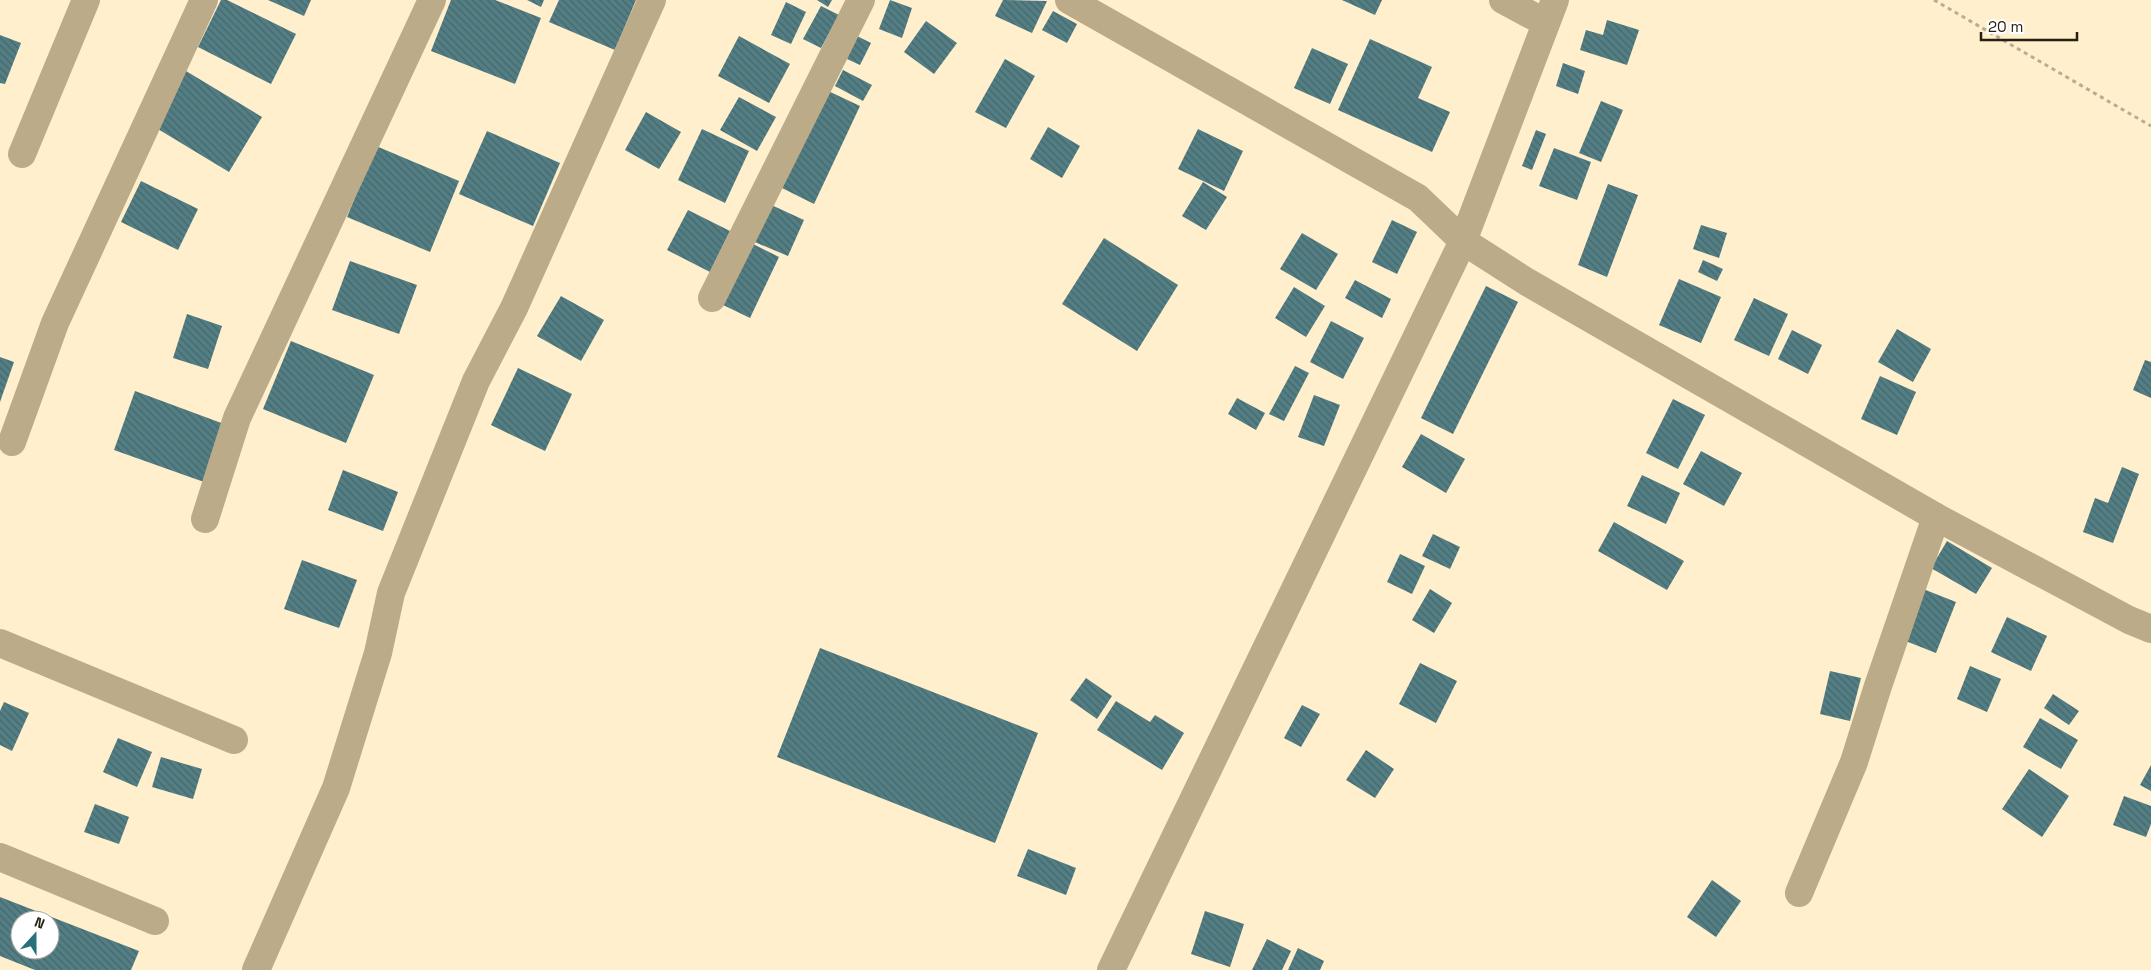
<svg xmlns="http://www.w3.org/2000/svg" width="2151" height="970" font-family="'Space Grotesk',sans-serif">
<defs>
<pattern id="building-back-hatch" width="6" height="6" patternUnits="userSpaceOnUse" patternTransform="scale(1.25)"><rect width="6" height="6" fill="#537e84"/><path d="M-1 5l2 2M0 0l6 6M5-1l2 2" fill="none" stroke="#45676b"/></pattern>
</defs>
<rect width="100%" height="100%" fill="#ffefcc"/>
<g fill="url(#building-back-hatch)" fill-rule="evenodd">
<path d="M221,0h6l69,34 -25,50 -73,-37z"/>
<path d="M268,0h43l-7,16z"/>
<path d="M451,0h44l46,18 -26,66 -84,-33z"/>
<path d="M527,0h17l-3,7z"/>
<path d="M559,0h77l-21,50 -66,-28z"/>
<path d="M817,0h15l-4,7z"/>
<path d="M890,0l22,8 -10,30 -23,-9z"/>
<path d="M1003,0l44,1 -15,32 -37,-17z"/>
<path d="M1342,0h40l-7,15z"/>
<path d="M786,2l20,10 -15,32 -20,-9z"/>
<path d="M821,6l18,9 -18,33 -18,-9z"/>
<path d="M1053,11l24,13 -10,19 -25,-13z"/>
<path d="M1607,20l32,10 -12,35 -47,-15 6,-20 17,5z"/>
<path d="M926,21l31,22 -23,31 -30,-22z"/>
<path d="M0,35l21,8 -16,41 -5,-1z"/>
<path d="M739,36l51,28 -21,39 -51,-27z"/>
<path d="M857,36l14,7 -11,22 -13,-6z"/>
<path d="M1370,39l62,28 -14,31 32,14 -18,40 -94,-42z"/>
<path d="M1312,48l36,16 -18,40 -36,-16z"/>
<path d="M1005,59l30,17 -29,52 -31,-16z"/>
<path d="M1563,63l22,8 -7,23 -22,-8z"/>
<path d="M843,70l29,15 -9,16 -28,-15z"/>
<path d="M186,71l76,46 -33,55 -76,-46z"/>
<path d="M824,89l36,17 -46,98 -36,-18z"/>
<path d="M739,97l37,20 -19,34 -37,-21z"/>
<path d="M1601,101l22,9 -22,52 -22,-9z"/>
<path d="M646,112l35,20 -22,37 -34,-19z"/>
<path d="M1048,127l32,19 -18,32 -32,-19z"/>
<path d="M702,129l47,22 -24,52 -47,-23z"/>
<path d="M1198,129l45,22 -19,40 -46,-22z"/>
<path d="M1536,130l10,4 -14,36 -10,-4z"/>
<path d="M487,131l73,32 -27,63 -74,-32z"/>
<path d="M376,146l83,35 -29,71 -83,-35z"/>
<path d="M1554,148l37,14 -14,38 -38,-14z"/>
<path d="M141,181l57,28 -20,41 -57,-28z"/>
<path d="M1203,182l24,15 -21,33 -24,-14z"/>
<path d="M1608,184l30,11 -31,82 -29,-12z"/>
<path d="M767,203l37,17 -16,36 -38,-16z"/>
<path d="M688,210l42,21 -20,41 -43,-22z"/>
<path d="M1392,220l25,12 -20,42 -25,-12z"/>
<path d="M1701,225l26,8 -8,25 -26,-9z"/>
<path d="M1302,233l36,21 -22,36 -36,-21z"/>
<path d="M1104,238l74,47 -41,66 -75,-47z"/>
<path d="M749,242l30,15 -29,61 -31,-15z"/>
<path d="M1703,260l20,9 -6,12 -19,-9z"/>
<path d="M350,261l67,24 -18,49 -67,-24z"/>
<path d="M1679,279l42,18 -20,46 -42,-18z"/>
<path d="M1355,280l36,19 -9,19 -37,-20z"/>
<path d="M1486,286l32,16 -65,132 -32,-16z"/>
<path d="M1294,287l31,19 -19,31 -31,-19z"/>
<path d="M561,296l43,24 -23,41 -44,-25z"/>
<path d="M1754,298l34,16 -19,42 -35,-16z"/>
<path d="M187,314l35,12 -14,43 -35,-11z"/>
<path d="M1331,321l33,17 -21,41 -33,-17z"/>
<path d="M1897,329l34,20 -18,33 -35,-20z"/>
<path d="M1792,330l30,15 -14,29 -30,-15z"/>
<path d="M291,341l83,34 -28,68 -83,-34z"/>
<path d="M0,357l14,5 -14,40z"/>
<path d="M2145,360l6,2v36l-18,-8z"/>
<path d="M1295,366l14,7 -25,48 -15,-7z"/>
<path d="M518,368l54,26 -27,57 -54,-26z"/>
<path d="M1880,376l36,16 -19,43 -36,-16z"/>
<path d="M135,391l89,33 -20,58 -90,-32z"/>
<path d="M1314,395l26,10 -16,41 -26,-9z"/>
<path d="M1237,398l28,15 -9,17 -28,-16z"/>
<path d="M1673,399l32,16 -27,54 -32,-16z"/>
<path d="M1421,434l44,25 -19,34 -44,-26z"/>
<path d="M1701,451l41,22 -18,33 -41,-22z"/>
<path d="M2122,467l17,7 -26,69 -30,-11 12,-34 13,5z"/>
<path d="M343,470l55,22 -15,39 -55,-21z"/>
<path d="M1642,475l38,18 -14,31 -39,-18z"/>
<path d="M1614,522l70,39 -17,29 -69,-39z"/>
<path d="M1433,534l27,13 -10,22 -28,-13z"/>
<path d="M1947,541l45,27 -16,26 -45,-26z"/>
<path d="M1400,554l25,12 -13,28 -25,-12z"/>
<path d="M302,560l55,20 -18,48 -55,-19z"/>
<path d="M1918,587l38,15 -20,51 -38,-15z"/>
<path d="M1430,589l22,14 -18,30 -22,-13z"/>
<path d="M2007,617l40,19 -16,35 -40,-19z"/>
<path d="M820,648l218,85 -43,110 -218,-86z"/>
<path d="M1420,663l37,18 -21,42 -37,-19z"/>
<path d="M1970,666l31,13 -14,33 -30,-13z"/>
<path d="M1830,671l31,7 -11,43 -30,-7z"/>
<path d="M1086,678l26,18 -15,23 -27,-19z"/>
<path d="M2053,694l26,17 -10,14 -25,-17z"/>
<path d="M1116,701l34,21 5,-7 29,18 -22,37 -65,-40z"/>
<path d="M4,702l25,11 -17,38 -12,-6v-34z"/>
<path d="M1302,705l18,9 -19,33 -17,-9z"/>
<path d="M2040,718l38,22 -17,29 -38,-22z"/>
<path d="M118,738l34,14 -15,35 -34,-15z"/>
<path d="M1366,750l28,19 -19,29 -29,-18z"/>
<path d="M161,757l41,12 -9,30 -41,-12z"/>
<path d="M2151,765v26l-11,-6z"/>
<path d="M2029,769l40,27 -27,41 -40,-28z"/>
<path d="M2124,796l27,10v18l-5,13 -33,-12z"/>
<path d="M95,804l34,13 -10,27 -35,-12z"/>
<path d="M1028,849l48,19 -10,27 -49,-19z"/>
<path d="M1712,880l29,21 -25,36 -29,-20z"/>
<path d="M0,897l139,54 -8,19h-96l-35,-14zM20,920h30v30h-30z"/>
<path d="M1205,911l39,13 -14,43 -39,-13z"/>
<path d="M1267,939l24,12 -9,19h-30z"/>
<path d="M1298,948l26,13 -4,9h-32z"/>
</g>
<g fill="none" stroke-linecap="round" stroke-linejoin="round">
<path stroke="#b9ac90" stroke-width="3" stroke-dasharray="4 4" stroke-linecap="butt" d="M1934,0l217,126"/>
<g stroke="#bbab89" stroke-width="28">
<path d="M1069,0l349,198 45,43 64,41 409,235 193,103 22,9"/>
<path d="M1503,0l43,23"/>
<path d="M22,154l64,-154"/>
<path d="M712,298l149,-298"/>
<path d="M12,442l43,-119 149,-323"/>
<path d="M205,519l32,-101 195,-418"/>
<path d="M0,643l234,97"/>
<path d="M0,857l155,64"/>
<path d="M1799,893l55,-131 24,-76 58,-169"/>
<path d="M256,970l80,-182 42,-135 13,-60 85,-212 38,-73 138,-308"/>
<path d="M1111,970l352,-729 92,-241"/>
</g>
</g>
<g transform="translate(35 935) rotate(21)"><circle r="24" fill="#ffffff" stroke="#a8a6a1"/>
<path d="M0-4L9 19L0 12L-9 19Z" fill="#28707a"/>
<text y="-8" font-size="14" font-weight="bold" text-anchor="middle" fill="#262013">N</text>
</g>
<path d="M1981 32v8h96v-8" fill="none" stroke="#262013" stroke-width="2.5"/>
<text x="1988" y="32" font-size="15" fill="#262013" stroke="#ffffff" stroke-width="4" paint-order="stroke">20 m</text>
</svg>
